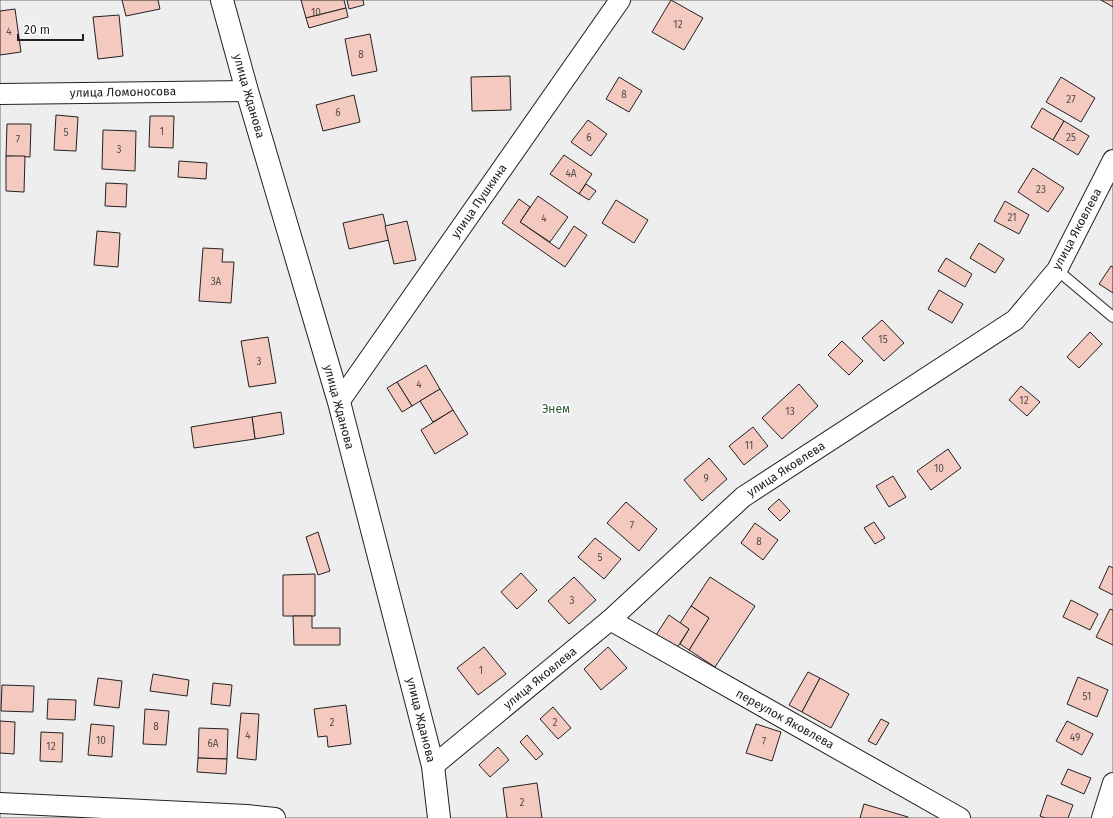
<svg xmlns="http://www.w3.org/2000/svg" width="1113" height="818" font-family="'Fira Sans',sans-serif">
<rect width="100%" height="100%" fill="#fff"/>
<rect fill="#eee" stroke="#6f6f6f" x="0" y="0" width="1113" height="818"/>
<g fill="#f3c9c0" stroke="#222">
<path d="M122,0h36l2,9 -34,7z"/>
<path d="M301,0h43l2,8 -40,10z"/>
<path d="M347,0h16l1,5 -15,4z"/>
<path d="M671,0l32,18 -19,32 -32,-18z"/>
<path d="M1101,0h12v7z"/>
<path d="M346,8l2,9 -39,11 -3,-10z"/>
<path d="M15,9l6,43 -21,3v-44z"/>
<path d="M119,15l4,41 -25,3 -5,-42z"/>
<path d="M370,34l7,37 -25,5 -7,-37z"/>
<path d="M510,76l1,34 -39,1 -1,-34z"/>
<path d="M619,77l23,14 -13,21 -23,-13z"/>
<path d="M1061,77l34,21 -14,24 -35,-20z"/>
<path d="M354,95l6,27 -37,9 -7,-26z"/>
<path d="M1042,108l22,13 -11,19 -22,-13z"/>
<path d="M56,115l22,2 -2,34 -22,-1z"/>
<path d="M150,116h24l-1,32 -24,-1z"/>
<path d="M588,120l19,14 -16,22 -20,-14z"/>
<path d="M1064,121l25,15 -11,19 -25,-15z"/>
<path d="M7,124h24l-1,33 -24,-1z"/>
<path d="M103,130l33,1 -1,40 -33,-2z"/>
<path d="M564,155l28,19 -13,20 -29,-20z"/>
<path d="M6,156h19l-1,36 -18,-1z"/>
<path d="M179,161l28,2 -1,16 -28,-2z"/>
<path d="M1033,168l31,20 -16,24 -30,-20z"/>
<path d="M106,183l21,1 -1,23 -21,-1z"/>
<path d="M586,184l10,7 -7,9 -10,-6z"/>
<path d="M538,196l30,21 -18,25 -30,-20z"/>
<path d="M519,199l11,8 -10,15 39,27 15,-23 13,9 -22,32 -63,-44z"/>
<path d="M616,200l32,20 -14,23 -32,-20z"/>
<path d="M1005,201l24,14 -10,19 -25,-13z"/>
<path d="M383,214l6,26 -40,9 -6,-26z"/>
<path d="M407,221l9,39 -22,4 -9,-38z"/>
<path d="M97,231l23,2 -2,34 -24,-2z"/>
<path d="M979,243l25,16 -9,14 -25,-15z"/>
<path d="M203,248l20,1 -1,13h12l-3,41 -32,-2z"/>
<path d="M946,258l26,16 -7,13 -27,-16z"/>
<path d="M1111,266l2,1v26l-14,-9z"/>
<path d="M939,290l24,14 -11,19 -24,-14z"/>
<path d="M882,320l22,23 -20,18 -22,-23z"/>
<path d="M1090,332l12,12 -23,24 -12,-11z"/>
<path d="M268,337l8,46 -27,4 -8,-46z"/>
<path d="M842,341l21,20 -14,14 -21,-20z"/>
<path d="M426,365l14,24 -28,17 -15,-24z"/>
<path d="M397,382l15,24 -10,6 -15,-24z"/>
<path d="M799,384l19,22 -36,33 -20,-21z"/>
<path d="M1021,386l19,16 -13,14 -18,-16z"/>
<path d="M440,389l13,21 -20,12 -13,-21z"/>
<path d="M453,410l15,24 -33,20 -14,-24z"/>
<path d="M281,412l3,22 -29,5 -3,-22z"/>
<path d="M252,417l3,22 -61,9 -3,-21z"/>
<path d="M753,427l15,19 -24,19 -15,-19z"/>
<path d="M948,449l13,19 -30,22 -14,-19z"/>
<path d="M709,458l18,21 -25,22 -18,-21z"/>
<path d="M893,476l13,21 -17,10 -13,-21z"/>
<path d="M779,499l11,12 -10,10 -12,-12z"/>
<path d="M626,502l31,27 -18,22 -32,-28z"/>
<path d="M874,522l11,16 -10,6 -11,-16z"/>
<path d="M755,523l23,17 -15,20 -22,-17z"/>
<path d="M318,532l12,39 -12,4 -12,-38z"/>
<path d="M595,538l26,21 -17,20 -26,-22z"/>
<path d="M1109,566l4,2v27l-14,-7z"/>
<path d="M521,573l16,17 -20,19 -16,-17z"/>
<path d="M315,574v42h-32v-41z"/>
<path d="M574,577l22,23 -27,24 -21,-23z"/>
<path d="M710,577l45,29 -40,61 -26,-17 20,-32 -18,-12z"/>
<path d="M1071,600l27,14 -8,16 -27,-13z"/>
<path d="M691,606l18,12 -20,32 -9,-6 9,-15 -9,-6z"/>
<path d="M1110,609l3,1v35l-17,-8z"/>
<path d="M669,615l20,14 -12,19 -21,-13z"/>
<path d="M293,616h19v12h28v17h-46z"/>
<path d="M484,647l22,27 -28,21 -21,-27z"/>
<path d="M608,647l19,21 -26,22 -17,-21z"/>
<path d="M808,672l12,6 -18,34 -13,-7z"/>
<path d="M153,674l36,6 -2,16 -37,-5z"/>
<path d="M1078,677l30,13 -11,27 -30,-13z"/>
<path d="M98,678l24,3 -3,27 -25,-3z"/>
<path d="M820,678l29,16 -18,34 -29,-16z"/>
<path d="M213,683l19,2 -2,21 -19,-2z"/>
<path d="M2,685l32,1 -1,26 -32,-1z"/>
<path d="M48,699l28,1 -1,20 -28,-1z"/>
<path d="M346,705l5,39 -23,3 -1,-11 -9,1 -4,-28z"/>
<path d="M553,707l18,21 -13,11 -18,-20z"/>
<path d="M145,709l24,2 -3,34 -23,-1z"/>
<path d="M241,713l18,1 -3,46 -19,-2z"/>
<path d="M881,719l8,4 -13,22 -8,-4z"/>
<path d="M0,721l15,1 -1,32 -14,-1z"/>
<path d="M1067,721l26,13 -11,21 -26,-14z"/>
<path d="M91,724l23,2 -2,31 -24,-2z"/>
<path d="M756,724l25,8 -9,29 -26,-8z"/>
<path d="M199,728l29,1 -1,30 -29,-1z"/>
<path d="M41,732l22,1 -1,29 -22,-1z"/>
<path d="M527,735l16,19 -7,6 -16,-18z"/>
<path d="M498,747l11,13 -19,17 -11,-12z"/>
<path d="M198,758l29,1 -1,15 -29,-2z"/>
<path d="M1068,769l23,9 -7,16 -23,-10z"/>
<path d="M537,783l5,35h-35l-4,-30z"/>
<path d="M1047,795l26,10 -5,13h-23l-5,-2z"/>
<path d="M864,804l44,13v1h-48z"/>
</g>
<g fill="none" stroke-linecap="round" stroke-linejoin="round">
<defs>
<path id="lane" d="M1057,270l56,47"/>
<g id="street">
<path d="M0,94l247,-3"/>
<path d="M339,402l281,-402"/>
<path d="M610,620l350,198"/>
<path d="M433,766l177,-146 133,-123 272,-177 42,-50 56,-110"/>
<path d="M0,803l247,12 28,3"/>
<path d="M1102,818l11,-35"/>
</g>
<path id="secondary" d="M222,0l25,91 92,311 94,364 6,52"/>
</defs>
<use href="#lane" stroke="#222" stroke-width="12"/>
<use href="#street" stroke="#222" stroke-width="22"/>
<use href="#secondary" stroke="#222" stroke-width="24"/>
<use href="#lane" stroke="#fff" stroke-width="10"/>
<use href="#street" stroke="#fff" stroke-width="20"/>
<use href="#secondary" stroke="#fff" stroke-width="22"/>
</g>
<g text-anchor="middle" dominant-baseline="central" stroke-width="3" stroke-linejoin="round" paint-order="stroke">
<g font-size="10" fill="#564c4a">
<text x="316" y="13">10</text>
<text x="678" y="25">12</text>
<text x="9" y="32">4</text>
<text x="361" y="55">8</text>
<text x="624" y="95">8</text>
<text x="1071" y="100">27</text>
<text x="338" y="113">6</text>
<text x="162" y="132">1</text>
<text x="66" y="133">5</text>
<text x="589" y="138">6</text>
<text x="1071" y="138">25</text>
<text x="18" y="140">7</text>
<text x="119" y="150">3</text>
<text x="571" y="174">4А</text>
<text x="1041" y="190">23</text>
<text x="1012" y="218">21</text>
<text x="544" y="219">4</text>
<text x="216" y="282">3А</text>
<text x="883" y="340">15</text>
<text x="259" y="362">3</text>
<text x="419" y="385">4</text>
<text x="1024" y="401">12</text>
<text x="790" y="412">13</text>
<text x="749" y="446">11</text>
<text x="939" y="469">10</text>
<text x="706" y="479">9</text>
<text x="632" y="526">7</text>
<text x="759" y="542">8</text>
<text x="600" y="558">5</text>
<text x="572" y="601">3</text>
<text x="481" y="671">1</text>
<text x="1087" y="697">51</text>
<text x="332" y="723">2</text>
<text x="555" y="723">2</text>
<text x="156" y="727">8</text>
<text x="248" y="736">4</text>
<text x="1075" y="738">49</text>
<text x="101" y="741">10</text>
<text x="764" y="742">7</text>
<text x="213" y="744">6А</text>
<text x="51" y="747">12</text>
<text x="522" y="803">2</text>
</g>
<g font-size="12" fill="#222" stroke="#fff">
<text transform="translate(123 92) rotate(-1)">улица Ломоносова</text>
<text transform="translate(249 96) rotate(74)">улица Жданова</text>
<text transform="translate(479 201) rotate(-55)">улица Пушкина</text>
<text transform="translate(1077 229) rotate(-62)">улица Яковлева</text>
<text transform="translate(339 407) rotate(75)">улица Жданова</text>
<text transform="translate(786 469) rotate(-33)">улица Яковлева</text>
<text transform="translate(540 678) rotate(-39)">улица Яковлева</text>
<text transform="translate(785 719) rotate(29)">переулок Яковлева</text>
<text transform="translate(421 720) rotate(76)">улица Жданова</text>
</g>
<g font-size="12" fill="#2f5e38" stroke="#fff">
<text x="556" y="409">Энем</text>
</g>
</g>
<path d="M18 34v6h65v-6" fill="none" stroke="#222222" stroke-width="2"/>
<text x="24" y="34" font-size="12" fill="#222222" stroke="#ffffff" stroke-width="3" paint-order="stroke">20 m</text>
</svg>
